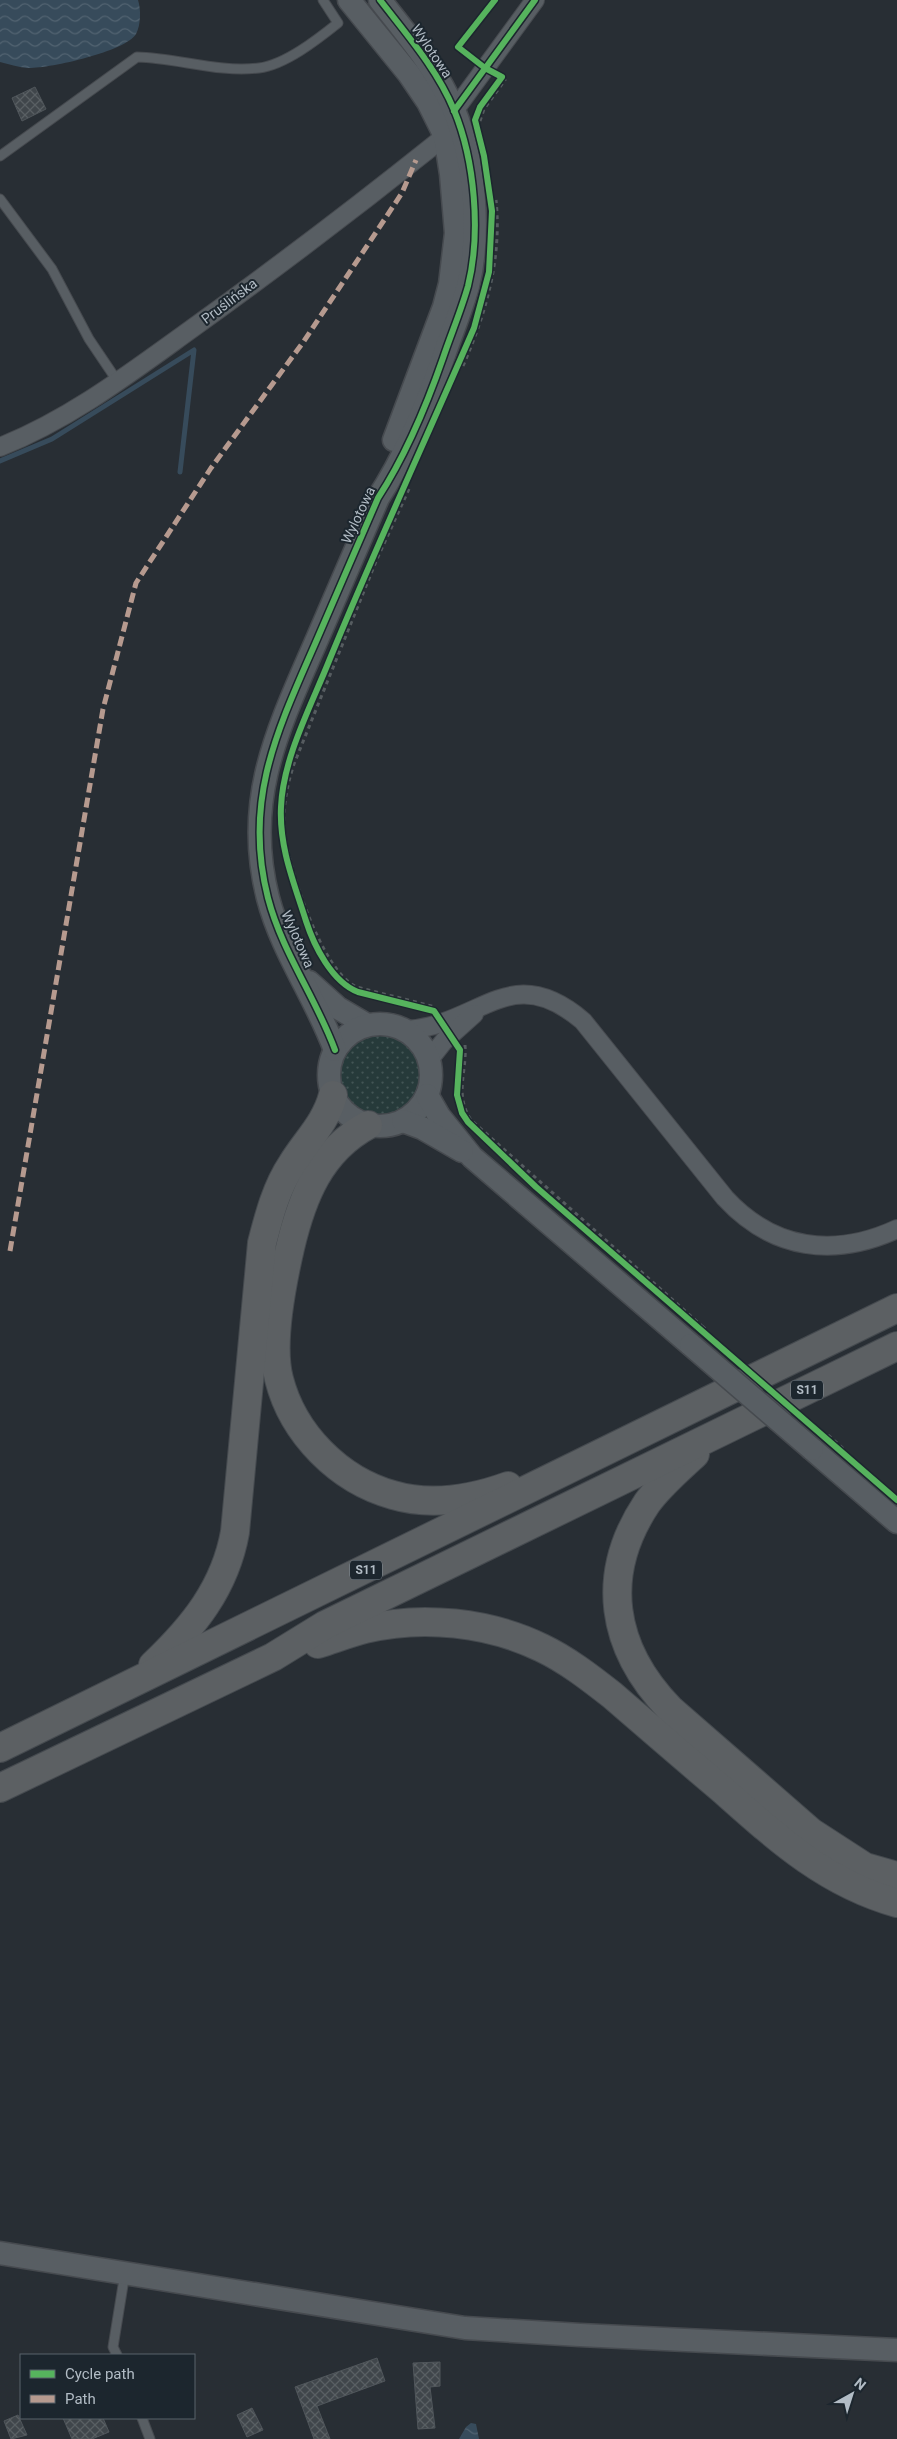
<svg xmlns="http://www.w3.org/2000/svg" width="897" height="2439" font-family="Roboto,sans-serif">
<defs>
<pattern id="grass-dots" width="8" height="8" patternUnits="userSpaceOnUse" patternTransform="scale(1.25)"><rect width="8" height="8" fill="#263a3a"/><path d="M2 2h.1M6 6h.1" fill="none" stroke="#435555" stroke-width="1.8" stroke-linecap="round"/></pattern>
<pattern id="water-waves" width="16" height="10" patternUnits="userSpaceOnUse" patternTransform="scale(1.25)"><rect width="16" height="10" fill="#374b5b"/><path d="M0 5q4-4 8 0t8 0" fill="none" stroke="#526371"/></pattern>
<pattern id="building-cross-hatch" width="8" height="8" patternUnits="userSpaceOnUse" patternTransform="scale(1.25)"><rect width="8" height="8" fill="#40464b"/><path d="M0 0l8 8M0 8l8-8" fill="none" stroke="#595f63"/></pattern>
</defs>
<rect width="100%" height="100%" fill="#282e34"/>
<circle fill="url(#grass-dots)" cx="380" cy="1074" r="40"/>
<g fill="url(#water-waves)">
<path d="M0,0h138c3,9 3,25 -2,34 -11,18 -89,35 -109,34 -9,-1 -18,-4 -27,-6z"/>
<path d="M471,2423l5,1 3,15h-20l7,-12z"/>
</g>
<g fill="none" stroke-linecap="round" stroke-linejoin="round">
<path stroke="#374b5b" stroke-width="5" d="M0,461l52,-22 142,-89 -14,122"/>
</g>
<g fill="url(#building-cross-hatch)" stroke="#50565b">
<path d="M35,87l11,22 -24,12 -10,-23z"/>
<path d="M377,2358l8,23 -68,25 13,33h-16l-19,-52z"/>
<path d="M440,2362v24l-10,1 5,41 -17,1 -5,-66z"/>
<path d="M252,2408l11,22 -16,7 -10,-22z"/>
<path d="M18,2415l9,20 -16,4 -7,-18z"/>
<path d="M63,2418h40l6,14 -17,7h-20z"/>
</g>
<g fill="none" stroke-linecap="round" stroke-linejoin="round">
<defs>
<g id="service">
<path d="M0,156l137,-99c41,1 81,16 122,11 26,-3 59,-29 79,-45l-15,-23"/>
<path d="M0,199l52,70 37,70 29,43"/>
<path d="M117,2355l-4,-8 12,-74"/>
<path d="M142,2418l8,21"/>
</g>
<g id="minor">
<path d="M0,447c70,-28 129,-73 190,-117 82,-59 164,-121 244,-185l11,-9 9,-25 81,-111"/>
<path d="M404,1030c76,-3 105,-72 179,-9l142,177c48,52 109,60 172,31"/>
<path d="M429,1060l15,-19 30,-27"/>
</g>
<g id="tertiary">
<path d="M349,0l60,74 19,28 17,34 6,38 5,59 -6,51 -6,23 -50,133"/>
<path d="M309,982l29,26 29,17"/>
<circle cx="380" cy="1075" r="51"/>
<path d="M335,1050c-19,-52 -53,-98 -67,-152 -25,-97 9,-167 47,-254 21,-48 42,-97 63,-146 28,-43 48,-91 65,-140 8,-24 18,-47 25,-72 13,-53 7,-125 -14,-176 -17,-41 -47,-75 -74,-110"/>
<path d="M427,1095l12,21 33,41 219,188"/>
<path d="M403,1121l19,7 40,23"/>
<path d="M812,1449l85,73"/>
<path d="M0,2253l465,75 115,7 317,15"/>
</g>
<g id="motorway">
<path d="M368,1125c-48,26 -66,72 -78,123 -8,35 -20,97 -11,131 14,55 60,101 114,116 37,11 79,4 115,-9"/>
<path d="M695,1454c-16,15 -35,31 -48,49 -48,72 -36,145 23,206l141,123 54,35 32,9"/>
<path d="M318,1644c16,-5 31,-11 47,-15 57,-14 124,-7 177,19 25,12 47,29 70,47 37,32 74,64 112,96 54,48 102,92 173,112"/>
<path d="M153,1665c40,-38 72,-77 82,-133l27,-289c7,-27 14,-55 30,-79 14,-23 34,-41 41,-69"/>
<path d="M0,1748l897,-440"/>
<path d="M0,1788l273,-131 52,-32 572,-279"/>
</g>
</defs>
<use href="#service" stroke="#464a4f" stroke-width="11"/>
<use href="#minor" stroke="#464a4f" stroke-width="20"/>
<use href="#tertiary" stroke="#464a4f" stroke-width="25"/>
<use href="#motorway" stroke="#454a4f" stroke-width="30"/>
<g stroke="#565c60" stroke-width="3" stroke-dasharray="4 4" stroke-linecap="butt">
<path d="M480,121l4,-12 21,-29 -3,-3"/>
<path d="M463,366c23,-53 39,-107 33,-166"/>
<path d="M409,489l-32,70 -83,205c-7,21 -11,42 -10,64 3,36 38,145 73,159l78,20"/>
<path d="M465,1045c2,28 -11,49 6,75l231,206"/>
</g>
<use href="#service" stroke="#585e63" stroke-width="9"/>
<use href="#minor" stroke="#585e63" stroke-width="18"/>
<use href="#tertiary" stroke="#585e63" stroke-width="22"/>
<use href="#motorway" stroke="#5c6063" stroke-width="28"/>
<defs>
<path id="tertiary-bridge" d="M691,1345l121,104"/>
</defs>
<use href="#tertiary-bridge" stroke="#464a4f" stroke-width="25" stroke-linecap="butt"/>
<g stroke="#565c60" stroke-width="3" stroke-dasharray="4 4" stroke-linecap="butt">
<path d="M702,1326l6,5"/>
<path d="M828,1435l18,16"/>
</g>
<use href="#tertiary-bridge" stroke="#585e63" stroke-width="22"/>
<path stroke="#b69a8f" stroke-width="5" stroke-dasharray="10 5" stroke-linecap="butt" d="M10,1251l93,-542 33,-126 75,-115 93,-127 98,-148 14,-33"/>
<defs>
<g id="cycleway">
<path d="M495,0l-37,47 27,21 17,9 -22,30 -5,13 9,36 8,55 -3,61 -15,56c-48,111 -99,221 -145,333 -18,45 -46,97 -48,146 -2,40 13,76 25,114 8,25 26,61 52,71l76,19 26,39 -3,45 5,18 6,9 68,65 361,313"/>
<path d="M454,111l81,-111"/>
<path d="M335,1050c-19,-52 -53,-98 -67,-152 -25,-97 9,-167 47,-254 21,-48 42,-97 63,-146 28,-43 48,-91 65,-140 8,-24 18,-47 25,-72 13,-53 7,-125 -14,-176 -17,-41 -47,-75 -74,-110"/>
</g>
</defs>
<use href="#cycleway" stroke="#1c262e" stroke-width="9"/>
<use href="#cycleway" stroke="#56b35d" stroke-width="6"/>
</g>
<g text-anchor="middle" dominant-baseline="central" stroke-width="4" stroke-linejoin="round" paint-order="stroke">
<g fill="#1c262e" stroke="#858f98" stroke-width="1">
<rect x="791" y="1380.5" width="32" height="19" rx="4"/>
<rect x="350" y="1560.5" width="32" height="19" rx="4"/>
</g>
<g font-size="12" font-weight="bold" fill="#b2bcc5">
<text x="807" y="1390">S11</text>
<text x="366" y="1570">S11</text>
</g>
<g font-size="14" fill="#b2bcc5" stroke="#1c262e">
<text transform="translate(432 51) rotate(56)">Wylotowa</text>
<text transform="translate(229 301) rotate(-37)">Pruślińska</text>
<text transform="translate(358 515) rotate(-65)">Wylotowa</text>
<text transform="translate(298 939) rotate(66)">Wylotowa</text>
</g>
</g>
<rect x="20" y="2354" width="175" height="65" fill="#1c262e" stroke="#58626a"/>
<rect x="30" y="2370" width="25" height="8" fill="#56b35d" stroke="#58626a"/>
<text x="65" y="2379" font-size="15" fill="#b2bcc5">Cycle path</text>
<rect x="30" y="2395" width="25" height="8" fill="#b69a8f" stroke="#58626a"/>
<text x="65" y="2404" font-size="15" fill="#b2bcc5">Path</text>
<g transform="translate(852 2394) rotate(39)" stroke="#1c262e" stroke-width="4" paint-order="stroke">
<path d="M0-4L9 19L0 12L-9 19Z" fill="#b2bcc5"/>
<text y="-8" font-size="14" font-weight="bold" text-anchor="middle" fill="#b2bcc5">N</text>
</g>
</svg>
